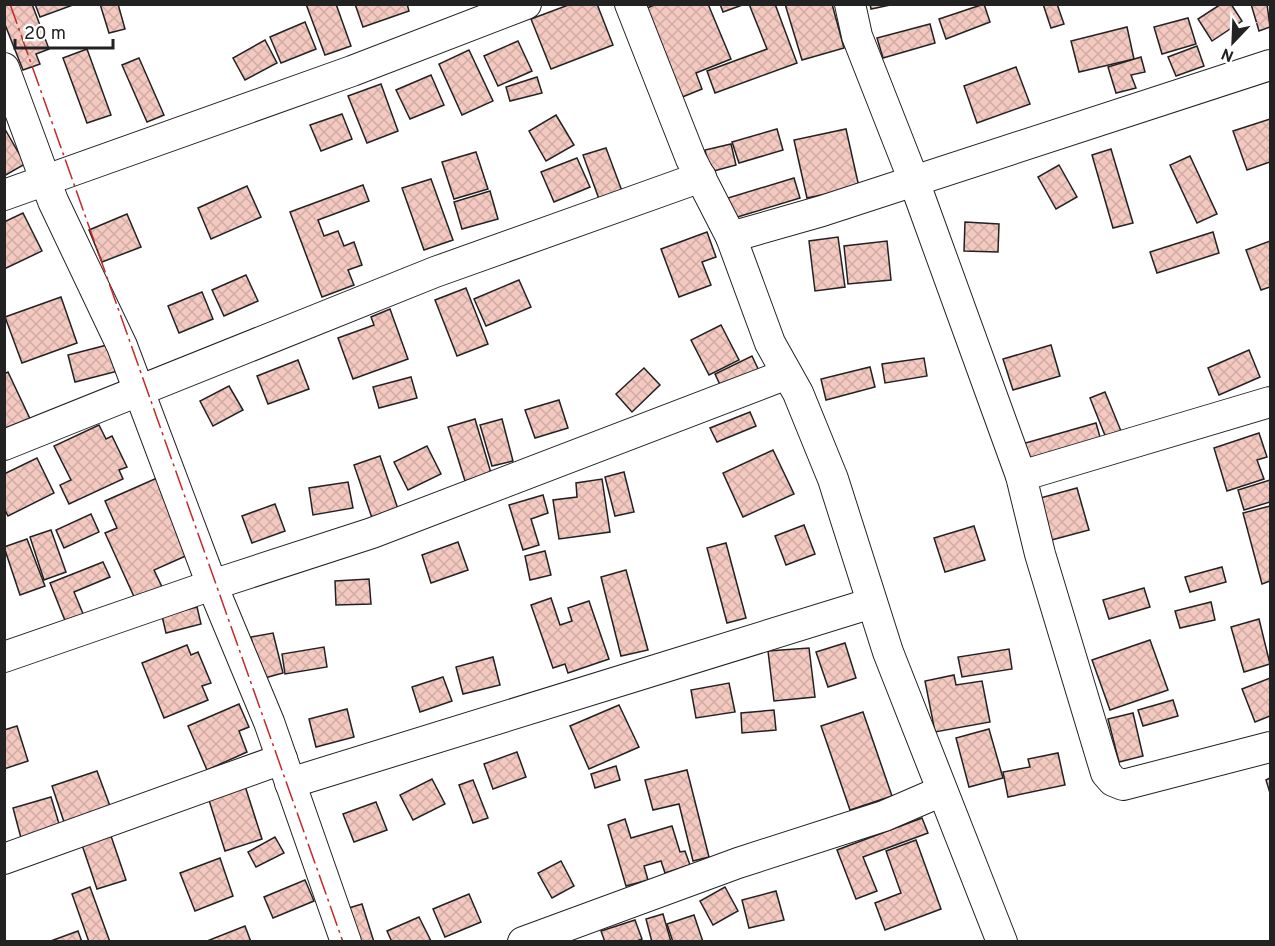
<svg xmlns="http://www.w3.org/2000/svg" width="1275" height="946" font-family="Overpass,sans-serif">
<defs>
<pattern id="building-cross-hatch" width="8" height="8" patternUnits="userSpaceOnUse" patternTransform="scale(1.5)"><rect width="8" height="8" fill="#f3c9c0"/><path d="M0 0l8 8M0 8l8-8" fill="none" stroke="#d0aca5"/></pattern>
</defs>
<rect width="100%" height="100%" fill="#fff"/>
<g fill="url(#building-cross-hatch)" stroke="#222" stroke-width="1.5">
<path d="M4,4h28l17,45 -13,5 4,10 -17,6 -19,-48z"/>
<path d="M35,4h38v1l-33,12z"/>
<path d="M100,4h18l7,25 -16,4z"/>
<path d="M306,4h30l15,42 -26,9z"/>
<path d="M355,4h52l2,7 -46,16z"/>
<path d="M571,4h26l16,41 -62,24 -20,-50z"/>
<path d="M656,4h52l23,55 -35,14 6,16 -22,9 -37,-88z"/>
<path d="M720,4h25l-22,8z"/>
<path d="M749,4h26l22,59 -82,30 -8,-22 60,-22z"/>
<path d="M785,4h47l12,44 -42,12z"/>
<path d="M870,4h19l1,1 -19,4z"/>
<path d="M984,4l6,18 -44,17 -7,-20z"/>
<path d="M1043,4h14l7,20 -13,4z"/>
<path d="M1221,4h10l11,17 -30,20 -14,-22z"/>
<path d="M1251,4h16l3,23 -11,4z"/>
<path d="M1188,18l8,26 -34,10 -8,-27z"/>
<path d="M305,22l11,27 -35,14 -11,-26z"/>
<path d="M930,24l5,19 -52,15 -6,-20z"/>
<path d="M1127,27l7,32 -55,13 -8,-31z"/>
<path d="M265,40l12,23 -32,17 -12,-22z"/>
<path d="M518,41l14,30 -34,15 -14,-30z"/>
<path d="M1197,46l7,20 -28,10 -8,-19z"/>
<path d="M87,49l24,66 -24,8 -24,-65z"/>
<path d="M469,50l24,51 -31,14 -23,-51z"/>
<path d="M1141,57l4,15 -14,3 5,13 -20,5 -8,-26z"/>
<path d="M139,58l25,57 -17,7 -25,-57z"/>
<path d="M1016,67l14,37 -53,19 -13,-37z"/>
<path d="M431,75l13,30 -34,14 -14,-29z"/>
<path d="M537,77l5,16 -32,8 -4,-14z"/>
<path d="M381,84l17,47 -31,12 -19,-47z"/>
<path d="M342,114l10,25 -31,12 -11,-26z"/>
<path d="M556,115l18,30 -28,16 -17,-30z"/>
<path d="M1270,119v43l-23,8 -14,-39z"/>
<path d="M777,129l6,21 -44,13 -7,-21z"/>
<path d="M846,129l13,58 -52,11 -13,-58z"/>
<path d="M6,131l19,33 -21,12v-44z"/>
<path d="M731,144l5,21 -26,7 -5,-22z"/>
<path d="M606,148l16,43 -23,8 -16,-44z"/>
<path d="M1111,149l22,74 -20,5 -21,-73z"/>
<path d="M476,152l12,37 -34,10 -12,-37z"/>
<path d="M1190,156l27,58 -20,9 -27,-58z"/>
<path d="M577,158l13,29 -36,15 -13,-30z"/>
<path d="M1059,165l18,32 -21,12 -18,-32z"/>
<path d="M794,178l6,20 -66,20 -6,-20z"/>
<path d="M431,179l22,61 -29,10 -22,-62z"/>
<path d="M363,185l6,16 -51,19 6,16 14,-5 6,15 10,-4 8,23 -14,5 6,15 -32,12 -32,-85z"/>
<path d="M247,186l14,31 -50,22 -13,-31z"/>
<path d="M490,191l8,28 -36,10 -8,-27z"/>
<path d="M23,213l19,38 -38,18v-47z"/>
<path d="M127,214l14,33 -39,15 -13,-32z"/>
<path d="M965,222l34,2 -1,28 -34,-1z"/>
<path d="M707,232l9,25 -14,5 9,23 -32,12 -18,-48z"/>
<path d="M1213,232l6,21 -62,20 -7,-21z"/>
<path d="M838,237l7,50 -30,4 -6,-50z"/>
<path d="M887,241l4,39 -43,4 -4,-38z"/>
<path d="M1270,241v46l-9,3 -15,-40z"/>
<path d="M246,275l12,26 -34,15 -12,-26z"/>
<path d="M519,280l12,27 -45,19 -12,-27z"/>
<path d="M466,288l22,56 -31,12 -22,-56z"/>
<path d="M202,292l11,27 -34,14 -11,-27z"/>
<path d="M61,297l16,46 -55,20 -17,-46z"/>
<path d="M390,309l18,50 -55,20 -15,-41 36,-13 -3,-8z"/>
<path d="M721,325l18,35 -30,15 -18,-35z"/>
<path d="M111,344l7,27 -43,11 -7,-27z"/>
<path d="M1051,345l9,31 -47,14 -10,-31z"/>
<path d="M1249,350l11,27 -41,18 -11,-27z"/>
<path d="M752,356l8,17 -37,18 -8,-17z"/>
<path d="M924,358l3,18 -42,7 -3,-19z"/>
<path d="M298,360l11,29 -41,15 -11,-28z"/>
<path d="M870,367l5,20 -49,13 -5,-21z"/>
<path d="M644,368l16,17 -28,27 -16,-18z"/>
<path d="M8,372l24,51 -28,13v-62z"/>
<path d="M411,377l6,21 -38,10 -6,-21z"/>
<path d="M229,386l14,24 -30,16 -13,-25z"/>
<path d="M1105,392l16,39 -15,7 -16,-40z"/>
<path d="M559,400l9,28 -33,10 -10,-28z"/>
<path d="M750,412l6,14 -39,16 -7,-14z"/>
<path d="M475,419l16,54 -26,8 -17,-54z"/>
<path d="M502,419l11,42 -21,5 -12,-41z"/>
<path d="M1096,423l6,21 -75,20 -5,-20z"/>
<path d="M99,425l7,14 6,-3 15,31 -8,3 4,9 -54,25 -9,-19 11,-5 -17,-34z"/>
<path d="M1259,433l8,24 -10,3 7,19 -37,12 -13,-43z"/>
<path d="M427,446l14,28 -33,16 -14,-28z"/>
<path d="M773,450l21,44 -51,23 -20,-44z"/>
<path d="M380,456l18,53 -26,9 -18,-53z"/>
<path d="M37,458l17,35 -46,23 -4,-8v-34z"/>
<path d="M624,472l10,40 -19,4 -10,-39z"/>
<path d="M157,478l33,76 -36,16 9,19 -27,12 -31,-68 12,-5 -12,-27z"/>
<path d="M602,479l8,53 -51,7 -6,-39 24,-3 -1,-14z"/>
<path d="M1270,480v22l-26,8 -6,-20z"/>
<path d="M348,482l5,26 -40,7 -4,-27z"/>
<path d="M1077,488l12,42 -45,12 -11,-42z"/>
<path d="M543,495l5,18 -17,6 8,26 -16,5 -14,-45z"/>
<path d="M275,504l10,27 -33,12 -10,-27z"/>
<path d="M1270,506v75l-8,3 -19,-71z"/>
<path d="M91,514l8,18 -35,16 -8,-18z"/>
<path d="M804,525l11,29 -29,11 -11,-29z"/>
<path d="M974,526l11,34 -40,12 -11,-34z"/>
<path d="M51,530l15,42 -22,8 -14,-43z"/>
<path d="M27,539l18,47 -25,9 -16,-48z"/>
<path d="M458,542l10,28 -37,13 -9,-28z"/>
<path d="M726,543l20,75 -19,5 -20,-75z"/>
<path d="M545,551l6,24 -21,5 -5,-24z"/>
<path d="M103,562l7,15 -36,15 10,24 -18,7 -16,-40z"/>
<path d="M1222,567l4,15 -36,10 -5,-15z"/>
<path d="M626,570l22,80 -27,6 -20,-79z"/>
<path d="M369,579l2,25 -35,1 -1,-24z"/>
<path d="M1144,588l6,19 -41,12 -6,-19z"/>
<path d="M551,598l9,27 12,-4 -4,-13 21,-7 20,58 -41,14 -3,-9 -12,4 -22,-63z"/>
<path d="M1211,602l4,18 -35,8 -5,-17z"/>
<path d="M197,607l4,17 -35,9 -4,-17z"/>
<path d="M1259,619l11,45 -26,8 -13,-45z"/>
<path d="M273,633l10,40 -22,6 -10,-42z"/>
<path d="M1150,640l18,50 -58,20 -18,-50z"/>
<path d="M845,643l11,35 -28,9 -12,-35z"/>
<path d="M187,645l4,10 7,-3 13,31 -9,3 6,14 -44,18 -22,-55z"/>
<path d="M324,647l3,20 -42,7 -3,-20z"/>
<path d="M809,648l6,49 -41,4 -6,-50z"/>
<path d="M1009,649l3,20 -50,8 -4,-20z"/>
<path d="M493,657l7,28 -37,9 -7,-27z"/>
<path d="M954,675l2,10 26,-4 8,41 -55,10 -10,-51z"/>
<path d="M443,677l9,24 -32,11 -8,-25z"/>
<path d="M1270,678v38l-15,6 -13,-33z"/>
<path d="M729,683l6,29 -39,6 -5,-28z"/>
<path d="M1173,700l5,16 -35,10 -5,-16z"/>
<path d="M239,704l10,23 -10,4 8,21 -40,18 -19,-44z"/>
<path d="M619,705l20,42 -50,22 -19,-43z"/>
<path d="M347,709l7,28 -38,10 -7,-28z"/>
<path d="M774,710l2,20 -34,3 -1,-20z"/>
<path d="M863,712l29,84 -42,14 -29,-84z"/>
<path d="M1133,713l10,43 -24,6 -11,-43z"/>
<path d="M17,726l11,35 -24,8v-39z"/>
<path d="M989,729l14,49 -34,9 -13,-49z"/>
<path d="M517,752l9,25 -33,12 -9,-25z"/>
<path d="M1058,753l7,32 -57,12 -5,-25 27,-5 -2,-8z"/>
<path d="M616,766l4,14 -25,8 -4,-14z"/>
<path d="M687,770l22,87 -16,4 -14,-57 -26,6 -8,-30z"/>
<path d="M97,771l13,35 -46,16 -12,-36z"/>
<path d="M1270,778v15l-4,-13z"/>
<path d="M432,779l13,25 -32,16 -13,-25z"/>
<path d="M473,780l15,38 -15,5 -14,-38z"/>
<path d="M245,786l17,53 -37,12 -17,-54z"/>
<path d="M51,797l9,30 -39,11 -8,-30z"/>
<path d="M376,802l11,28 -33,12 -11,-28z"/>
<path d="M922,818l6,15 -65,24 14,34 -21,8 -19,-49z"/>
<path d="M625,819l6,19 41,-12 8,26 5,-1 5,14 -25,8 -4,-12 -17,5 4,14 -22,6 -18,-61z"/>
<path d="M111,836l15,44 -29,9 -15,-44z"/>
<path d="M275,837l9,16 -28,14 -8,-15z"/>
<path d="M916,840l25,69 -56,21 -10,-27 26,-10 -15,-42z"/>
<path d="M220,858l13,38 -38,15 -15,-38z"/>
<path d="M561,861l13,25 -22,12 -14,-25z"/>
<path d="M305,880l9,21 -41,17 -9,-21z"/>
<path d="M90,887l20,55h-21l-17,-48z"/>
<path d="M725,887l13,24 -25,14 -13,-24z"/>
<path d="M776,891l8,29 -35,8 -7,-28z"/>
<path d="M469,894l12,28 -36,15 -12,-28z"/>
<path d="M362,904l12,38h-22l-10,-32z"/>
<path d="M663,914l8,28h-19l-6,-23z"/>
<path d="M694,915l9,27h-30l-6,-18z"/>
<path d="M419,917l12,24 -39,1 -5,-11z"/>
<path d="M635,920l7,19 -8,3h-29l-4,-11z"/>
<path d="M245,926l6,16h-44v-1z"/>
<path d="M78,931l4,11h-34z"/>
</g>
<g fill="none" stroke-linecap="round" stroke-linejoin="round">
<defs>
<g id="minor">
<path d="M630,4l61,155 40,78 39,106 28,50 35,86 55,173 114,290"/>
<path d="M850,4l7,32 57,145 107,295 19,78 66,219 7,8 10,4 147,-38"/>
<path d="M4,68l49,133 69,145 90,239 57,137 77,220"/>
<path d="M4,195l348,-124 174,-67"/>
<path d="M731,237l91,-26 448,-146"/>
<path d="M4,445l431,-173 266,-95"/>
<path d="M1021,476l249,-74"/>
<path d="M4,657l208,-72 160,-52 415,-159"/>
<path d="M290,783l582,-180"/>
<path d="M4,859l278,-100"/>
<path d="M523,942l215,-79 146,-47 58,-25"/>
</g>
</defs>
<use href="#minor" stroke="#222" stroke-width="32"/>
<use href="#minor" stroke="#fff" stroke-width="30"/>
<path stroke="#c62828" stroke-width="1.5" stroke-dasharray="21 4.5 3 4.5" stroke-linecap="butt" d="M10,4l333,938"/>
</g>
<rect width="1275" height="946" fill="none" stroke="#222222" stroke-width="12"/>
<g transform="translate(1233 42) rotate(203)" stroke="#ffffff" stroke-width="4.5" paint-order="stroke">
<path d="M0-4.5L10 22L0 15L-10 22Z" fill="#222222"/>
<text y="-9" font-size="16" font-weight="bold" text-anchor="middle" fill="#222222">N</text>
</g>
<path d="M15 39v9h98v-9" fill="none" stroke="#222222" stroke-width="3"/>
<text x="24" y="39" font-size="18" fill="#222222" stroke="#ffffff" stroke-width="4.5" paint-order="stroke">20 m</text>
</svg>
